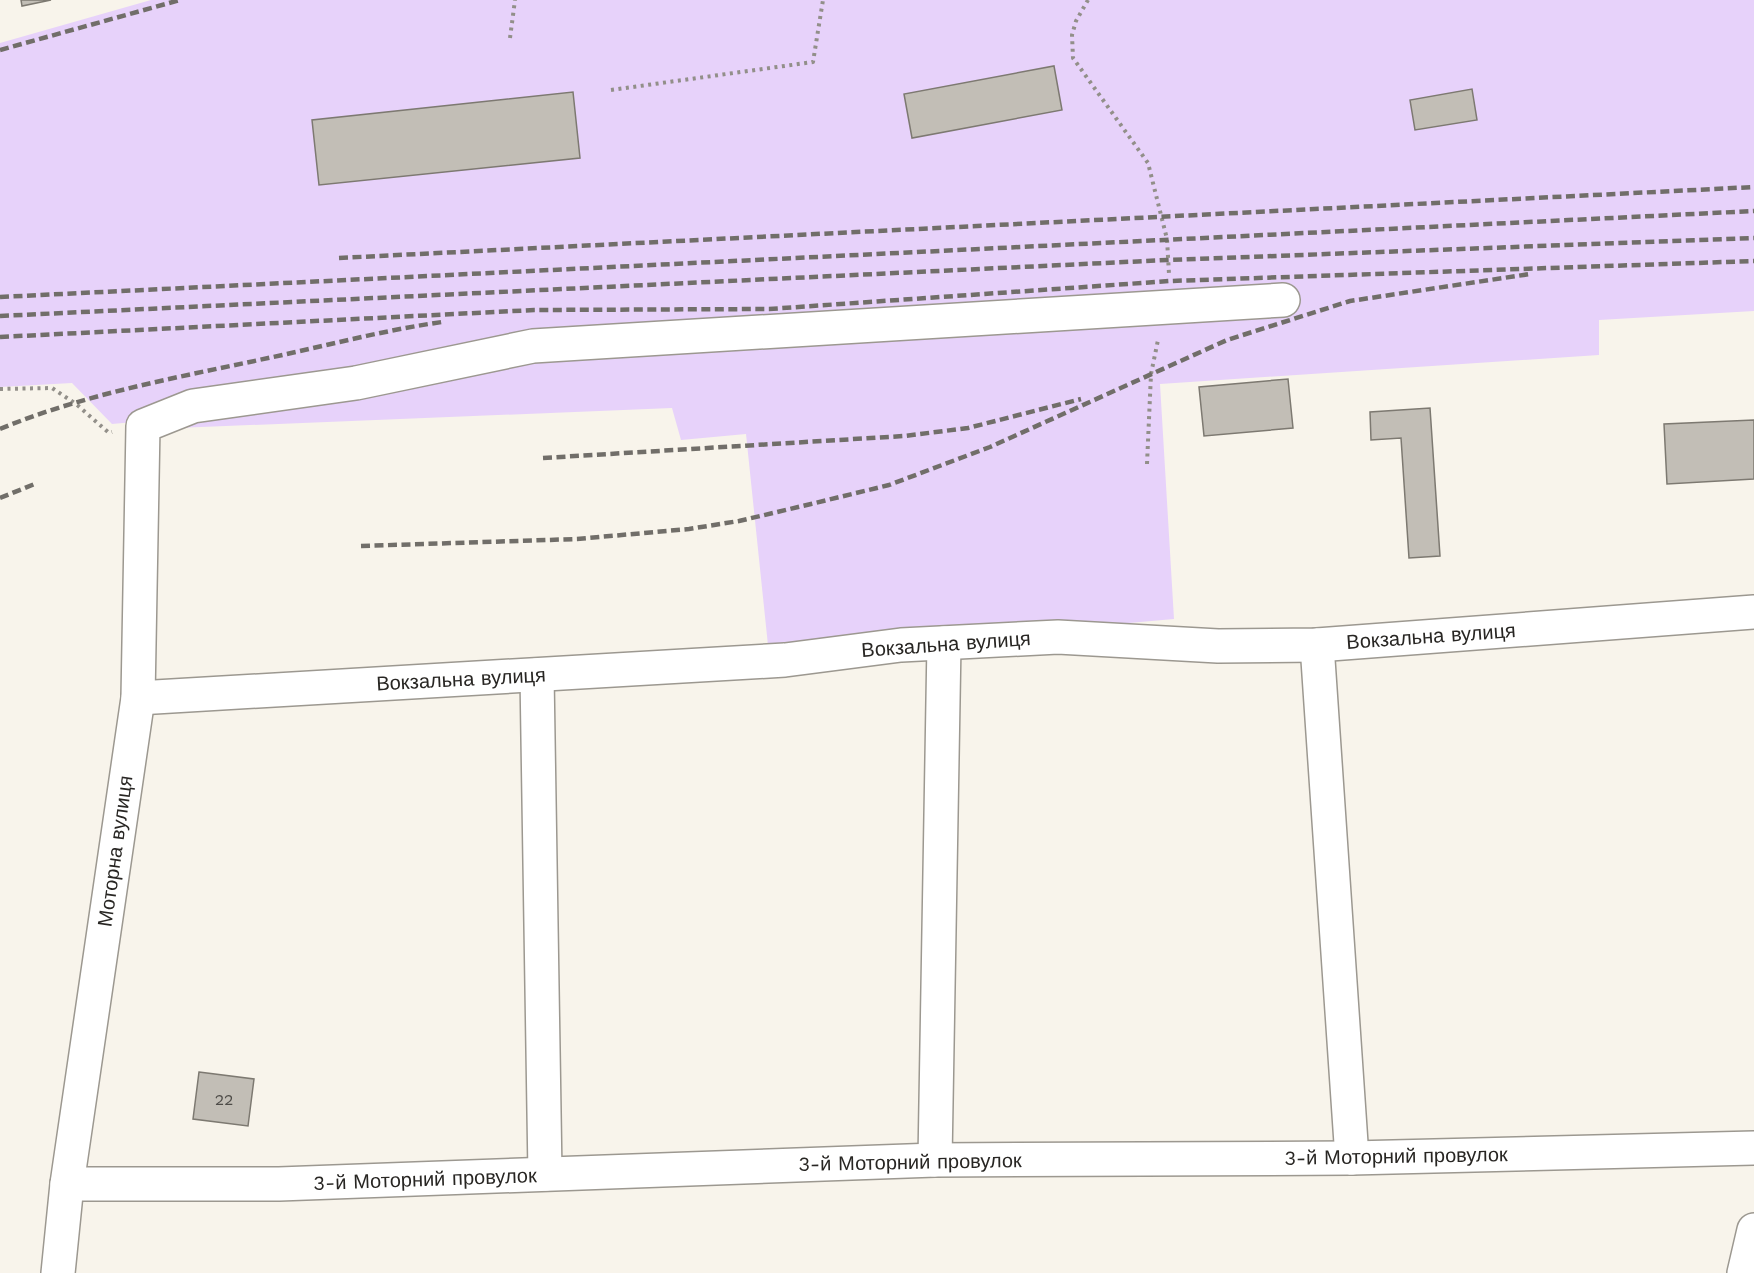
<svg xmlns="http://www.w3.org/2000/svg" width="1754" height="1273" font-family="'Work Sans',sans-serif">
<rect width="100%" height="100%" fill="#f8f4eb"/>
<path fill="#e7d2fa" d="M151,0h1603v311l-155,9v35l-439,29 14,235 -405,36 -23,-221 -65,6 -9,-32 -495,20 -10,-9 -55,5 -40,-41 -72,4v-344z"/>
<g fill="#c2beb6" stroke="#7d7971" stroke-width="1.5">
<path d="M21,0h30l-29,6z"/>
<path d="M1054,66l8,44 -150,28 -8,-44z"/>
<path d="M1472,89l5,31 -62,10 -5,-30z"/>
<path d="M573,92l7,66 -261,27 -7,-65z"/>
<path d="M1288,379l5,49 -89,8 -5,-49z"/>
<path d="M1430,408l10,148 -31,2 -8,-120 -30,2 -1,-28z"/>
<path d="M1754,420v59l-87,5 -3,-60z"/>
<path d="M199,1072l55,7 -6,47 -55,-7z"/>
</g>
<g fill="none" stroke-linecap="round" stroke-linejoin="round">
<defs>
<g id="minor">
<path d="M1317,645l35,513"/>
<path d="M537,675l8,499"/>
<path d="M138,698l647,-38 116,-15 157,-8 160,9 99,-1 437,-33"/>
<path d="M935,1160l9,-517"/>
<path d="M67,1184h212l656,-24 417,-2 402,-10"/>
<path d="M58,1273l9,-89 71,-486 5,-272 50,-20 163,-23 177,-37 750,-46"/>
<path d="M1744,1273l10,-43"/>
</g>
</defs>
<use href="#minor" stroke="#9c9890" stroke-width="36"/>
<g stroke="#928f89" stroke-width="4" stroke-dasharray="3 4.5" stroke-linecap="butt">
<path d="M1088,0l-12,21 -4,14 1,23 75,105 19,76 2,35"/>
<path d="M510,38l5,-38"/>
<path d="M611,90l202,-28 10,-62"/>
<path d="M0,389l52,-1 24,16 33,29 3,-1"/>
<path d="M1147,464l4,-90 7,-34"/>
</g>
<use href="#minor" stroke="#fff" stroke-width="33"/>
<g stroke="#716e69" stroke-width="4.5" stroke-dasharray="9 4.5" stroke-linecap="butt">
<path d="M0,50l180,-50"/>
<path d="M339,258l1415,-71"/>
<path d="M0,297l1754,-86"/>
<path d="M0,316l1167,-56 587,-22"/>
<path d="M0,337l534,-27 235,-1 401,-28 584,-20"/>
<path d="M0,429c87,-36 180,-52 273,-72 56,-12 112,-27 169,-35"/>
<path d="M543,458l361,-22 64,-8 113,-29"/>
<path d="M0,498l37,-15"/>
<path d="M361,546l216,-7 112,-10 50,-8 72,-17 78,-19 101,-38 237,-107 123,-39 180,-27"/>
</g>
</g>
<g text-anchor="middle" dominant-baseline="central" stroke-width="4.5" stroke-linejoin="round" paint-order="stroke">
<g font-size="16" fill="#4e4c48">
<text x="224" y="1099">22</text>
</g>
<g font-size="20" fill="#282623" stroke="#fff">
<text transform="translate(1431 636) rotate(-4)">Вокзальна вулиця</text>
<text transform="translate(946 644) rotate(-4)">Вокзальна вулиця</text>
<text transform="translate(461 679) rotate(-3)">Вокзальна вулиця</text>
<text transform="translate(115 851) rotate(-82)">Моторна вулиця</text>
<text transform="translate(1396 1156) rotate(-1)">3-й Моторний провулок</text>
<text transform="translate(910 1162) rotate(-1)">3-й Моторний провулок</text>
<text transform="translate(425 1179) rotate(-2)">3-й Моторний провулок</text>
</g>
</g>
</svg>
